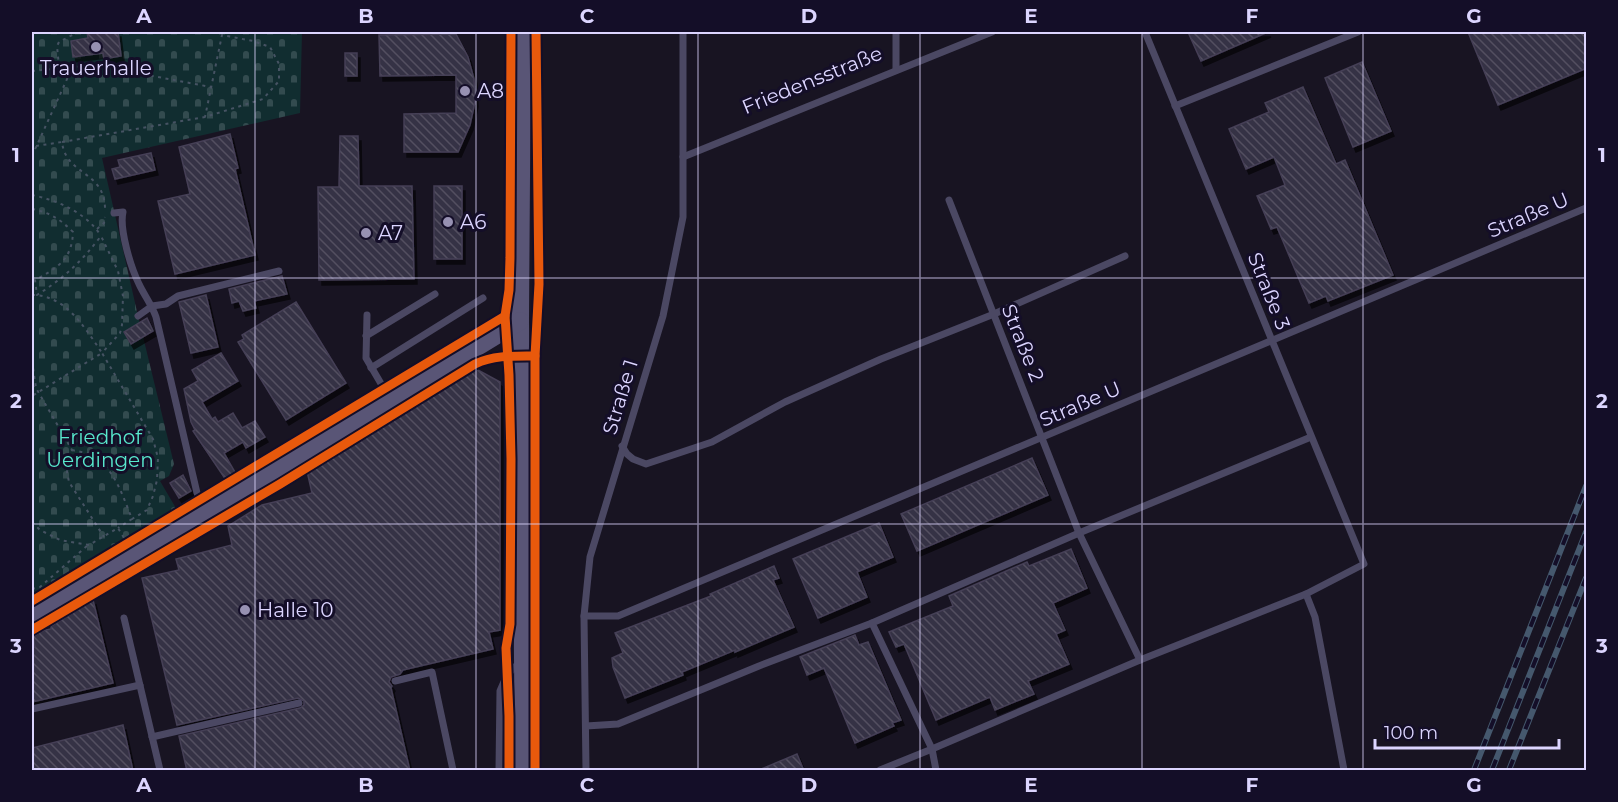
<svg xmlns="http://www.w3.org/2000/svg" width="1618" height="802" font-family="Montserrat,sans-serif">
<defs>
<pattern id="cemetery-stones" width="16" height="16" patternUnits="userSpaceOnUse" patternTransform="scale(1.5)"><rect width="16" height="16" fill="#112d30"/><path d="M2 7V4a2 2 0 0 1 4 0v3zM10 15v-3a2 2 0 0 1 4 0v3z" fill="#334b4f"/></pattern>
<pattern id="building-back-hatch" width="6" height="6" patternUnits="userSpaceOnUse" patternTransform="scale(1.5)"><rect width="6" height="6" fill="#363244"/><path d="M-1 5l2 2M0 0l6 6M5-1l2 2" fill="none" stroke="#524f60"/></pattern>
<filter id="shadow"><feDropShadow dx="3" dy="5" stdDeviation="0" flood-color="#0009"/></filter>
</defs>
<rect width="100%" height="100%" fill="#181422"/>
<path fill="url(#cemetery-stones)" d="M32,32h270l-2,81 -198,45 36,158 36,148 -5,12 -9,5 17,29 -35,21 -4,-1 -27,16 -1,4 -78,48z"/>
<g fill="url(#building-back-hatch)" stroke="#453f56" stroke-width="1.5" filter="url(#shadow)">
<path d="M87,32h31l3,24 -17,3 -1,-6 -30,4 -2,-16 17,-3z"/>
<path d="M1188,32h80l-67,29z"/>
<path d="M1468,32h119v36l-89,37z"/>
<path d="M456,34l12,23 6,22 1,23 -5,23 -12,27h-54v-38l52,-1v-38l-76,1 -1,-41z"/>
<rect x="345" y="53" width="12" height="23"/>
<path d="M1362,62l29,69 -38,16 -28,-69z"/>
<path d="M1303,87l33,77 9,-4 48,115 -65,26 -2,-5 -17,7 -32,-76 -6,2 -14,-33 28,-11 -11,-28 -28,12 -17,-40 40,-17 -4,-9z"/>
<path d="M230,134l8,34 -3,1 20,86 -80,19 -17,-73 32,-7 -11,-47z"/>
<path d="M340,136h18l1,50h53l2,93 -95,1 -1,-93h21z"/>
<path d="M151,153l4,17 -40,9 -3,-10 8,-2 -2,-7z"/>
<rect x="434" y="186" width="28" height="73"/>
<path d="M282,276l5,18 -33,7 2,7 -13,3 -4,-10 -7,2 -3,-14z"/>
<path d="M206,295l12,52 -27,6 -12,-51z"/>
<path d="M296,302l50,81 -60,37 -48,-78 6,-3 -2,-4z"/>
<path d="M147,318l6,13 -22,13 -7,-12z"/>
<path d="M221,353l17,28 -36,21 10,17 3,-2 3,5 15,-9 9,15 13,-7 10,16 -19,11 -3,-6 -19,11 12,21 -10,6 -33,-49 2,-1 -4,-8 -7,-33 14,-8 -6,-11z"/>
<path d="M476,369l24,13v248l-11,2 4,17 -90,21 -3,4 -9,3 -2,5 3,4 -1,2 19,83h-223l-8,-35 121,-28 4,-3v-4l-6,-3 -121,27 -35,-147 37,-8 -3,-11 56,-14 -4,-19 34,-21 50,-12 -5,-22z"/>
<path d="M1032,458l16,37 -131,56 -16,-37z"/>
<path d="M183,475l8,16 -12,7 -9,-15z"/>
<path d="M879,523l14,34 -36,15 10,25 -49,21 -25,-59z"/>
<path d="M1071,549l16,39 -34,15 12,27 -9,4 13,30 -41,17 6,13 -39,16 -5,-13 -54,23 -32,-76 -8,3 -7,-15 64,-26 -4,-10 78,-34 2,4z"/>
<path d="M774,566l5,12 -6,2 21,47 -59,25v-2l-53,22 1,3 -58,23 -12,-31 -1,-9 11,-5 -8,-20 96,-37 -1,-2z"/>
<path d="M93,600l20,83 -81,19v-54l3,-1 -2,-10 8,-6 10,-2v-3z"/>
<path d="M855,635l4,10 9,-3 33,78 -9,3 2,3 -39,17 -31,-75 -17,7 -7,-18z"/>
<path d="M123,725l10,46h-101v-23z"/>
<path d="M797,754l7,17h-45v-1z"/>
</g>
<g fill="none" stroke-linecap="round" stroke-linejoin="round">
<g stroke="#465363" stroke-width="2" stroke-dasharray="3 4.5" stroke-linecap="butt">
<path d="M215,32l7,3"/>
<path d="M59,67l-2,-21 2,-4 19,-10"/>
<path d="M32,71l62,-6 117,22"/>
<path d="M62,142l143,-25 58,-18 16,-18v-17l-9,-17 -17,-6 -31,-6 -17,82"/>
<path d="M36,146l26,-4c4,34 42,28 43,66"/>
<path d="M32,156l41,-90"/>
<path d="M32,195c25,5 55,18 69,41"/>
<path d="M32,209c17,3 28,10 41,23 -1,28 -16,36 -38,48l2,15c27,-17 45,-34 64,-59l17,35 5,25 -1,29 -2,8 -18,20 51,86 5,19 -1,22 -4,16 -6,14 -15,9"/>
<path d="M97,229l7,-6 1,-6"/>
<path d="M32,295c34,0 53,33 70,58l-70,43"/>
<path d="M32,361l4,27"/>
<path d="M32,385l4,3 36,62 -5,22 2,10 35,55"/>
<path d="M72,450c8,2 18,3 23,7 20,13 29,42 37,62l-14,9"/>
<path d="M32,522l8,8 20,10 29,5 29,-17 9,15"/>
<path d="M32,589l8,-2 48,-42"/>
</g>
<g stroke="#4b4863" stroke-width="7">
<path d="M896,32v38"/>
<path d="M1175,106l183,-74"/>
<path d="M683,157l309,-125"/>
<path d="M949,200l130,333 232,-96"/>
<path d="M114,213l9,-1c-4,17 8,56 16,72 5,11 13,21 17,33l41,176 8,19"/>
<path d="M367,315l-1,43 24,41"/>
<path d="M138,316l14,-10 14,-2 12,-8 101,-25"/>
<path d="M366,336l69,-42"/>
<path d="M371,368l112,-70"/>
<path d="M622,446l5,8 6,5 13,5 66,-22 73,-40 96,-43 113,-45 131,-58"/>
<path d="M1306,594l9,23 29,153"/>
<path d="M584,616h34l968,-408"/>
<path d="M124,618l36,152"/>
<path d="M395,681l37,-9 21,98"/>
<path d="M32,709l108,-24"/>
<path d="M586,726l32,-2 141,-58 113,-43"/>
<path d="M152,737l147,-34"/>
<path d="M499,770l1,-79 7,-16 12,-12"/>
<path d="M586,770l-2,-154 6,-59 73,-241 20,-99v-185"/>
<path d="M880,770l52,-21 -60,-126 207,-90 61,127"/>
<path d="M936,770l-4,-21 208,-89 166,-66 58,-30 -219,-532"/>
</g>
<g stroke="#595576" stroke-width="18">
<path d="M522,32l-2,289 4,449"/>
<path d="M32,618l488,-297"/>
</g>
<defs>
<g id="rail">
<path d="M1474,770l112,-284"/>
<path d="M1492,770l94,-238"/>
<path d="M1509,770l77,-192"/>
</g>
</defs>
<use href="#rail" stroke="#45586d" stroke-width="6"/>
<use href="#rail" stroke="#140e28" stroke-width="4" stroke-dasharray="11" stroke-linecap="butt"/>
<defs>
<g id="cycleway">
<path d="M32,601l473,-285"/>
<path d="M32,630l248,-146 195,-120c19,-9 39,-8 60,-8"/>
<path d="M509,770v-54l-3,-68 4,-24 1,-165 -2,-84 -4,-59 4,-26 1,-32 1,-226"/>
<path d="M535,770v-414l4,-72 -3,-252"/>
</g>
</defs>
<use href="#cycleway" stroke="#140e28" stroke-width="13"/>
<use href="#cycleway" stroke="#e8590c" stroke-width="9"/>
</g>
<path fill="none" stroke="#dcd5ff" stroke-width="1.5" stroke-opacity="0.55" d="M255,32v738M476,32v738M698,32v738M920,32v738M1142,32v738M1363,32v738M32,278h1554M32,524h1554"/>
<g fill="#9791b2" stroke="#140e28" stroke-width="2">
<circle cx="96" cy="47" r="6"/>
<circle cx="465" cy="91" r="6"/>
<circle cx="448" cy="222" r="6"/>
<circle cx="366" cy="233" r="6"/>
<circle cx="245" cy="610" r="6"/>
</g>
<g text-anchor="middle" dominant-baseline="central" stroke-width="6" stroke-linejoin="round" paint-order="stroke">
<g font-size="20" fill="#dcd5ff" stroke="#140e28" text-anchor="start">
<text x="96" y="68" text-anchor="middle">Trauerhalle</text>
<text x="477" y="91">A8</text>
<text x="460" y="222">A6</text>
<text x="378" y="233">A7</text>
<text x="257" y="610">Halle 10</text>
</g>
<g font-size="20" fill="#dcd5ff" stroke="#140e28">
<text transform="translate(812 80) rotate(-22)">Friedensstraße</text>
<text transform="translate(1528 215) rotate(-23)">Straße U</text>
<text transform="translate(1269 291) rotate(68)">Straße 3</text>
<text transform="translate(1023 343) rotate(68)">Straße 2</text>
<text transform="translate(620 397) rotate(-73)">Straße 1</text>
<text transform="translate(1080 404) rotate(-23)">Straße U</text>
</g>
<g font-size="20" fill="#58e8cd" stroke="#140e28">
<text x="100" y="437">Friedhof<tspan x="100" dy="23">Uerdingen</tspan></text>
</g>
</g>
<rect width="1618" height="802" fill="none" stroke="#140e28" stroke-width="66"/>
<path d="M1375 739v9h184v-9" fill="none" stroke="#dcd5ff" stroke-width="3"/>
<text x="1384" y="739" font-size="18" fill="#dcd5ff" stroke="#140e28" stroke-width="4.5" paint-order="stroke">100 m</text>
<rect x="33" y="33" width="1552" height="736" fill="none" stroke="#dcd5ff" stroke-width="2"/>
<g font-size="20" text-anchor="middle" font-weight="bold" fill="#dcd5ff">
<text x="144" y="23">A</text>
<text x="366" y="23">B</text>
<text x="587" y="23">C</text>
<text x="809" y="23">D</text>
<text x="1031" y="23">E</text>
<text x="1252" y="23">F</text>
<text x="1474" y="23">G</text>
<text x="16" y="162">1</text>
<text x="1602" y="162">1</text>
<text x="16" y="408">2</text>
<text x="1602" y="408">2</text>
<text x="16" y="653">3</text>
<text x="1602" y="653">3</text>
<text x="144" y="792">A</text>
<text x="366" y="792">B</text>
<text x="587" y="792">C</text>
<text x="809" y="792">D</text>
<text x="1031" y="792">E</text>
<text x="1252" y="792">F</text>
<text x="1474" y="792">G</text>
</g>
</svg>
